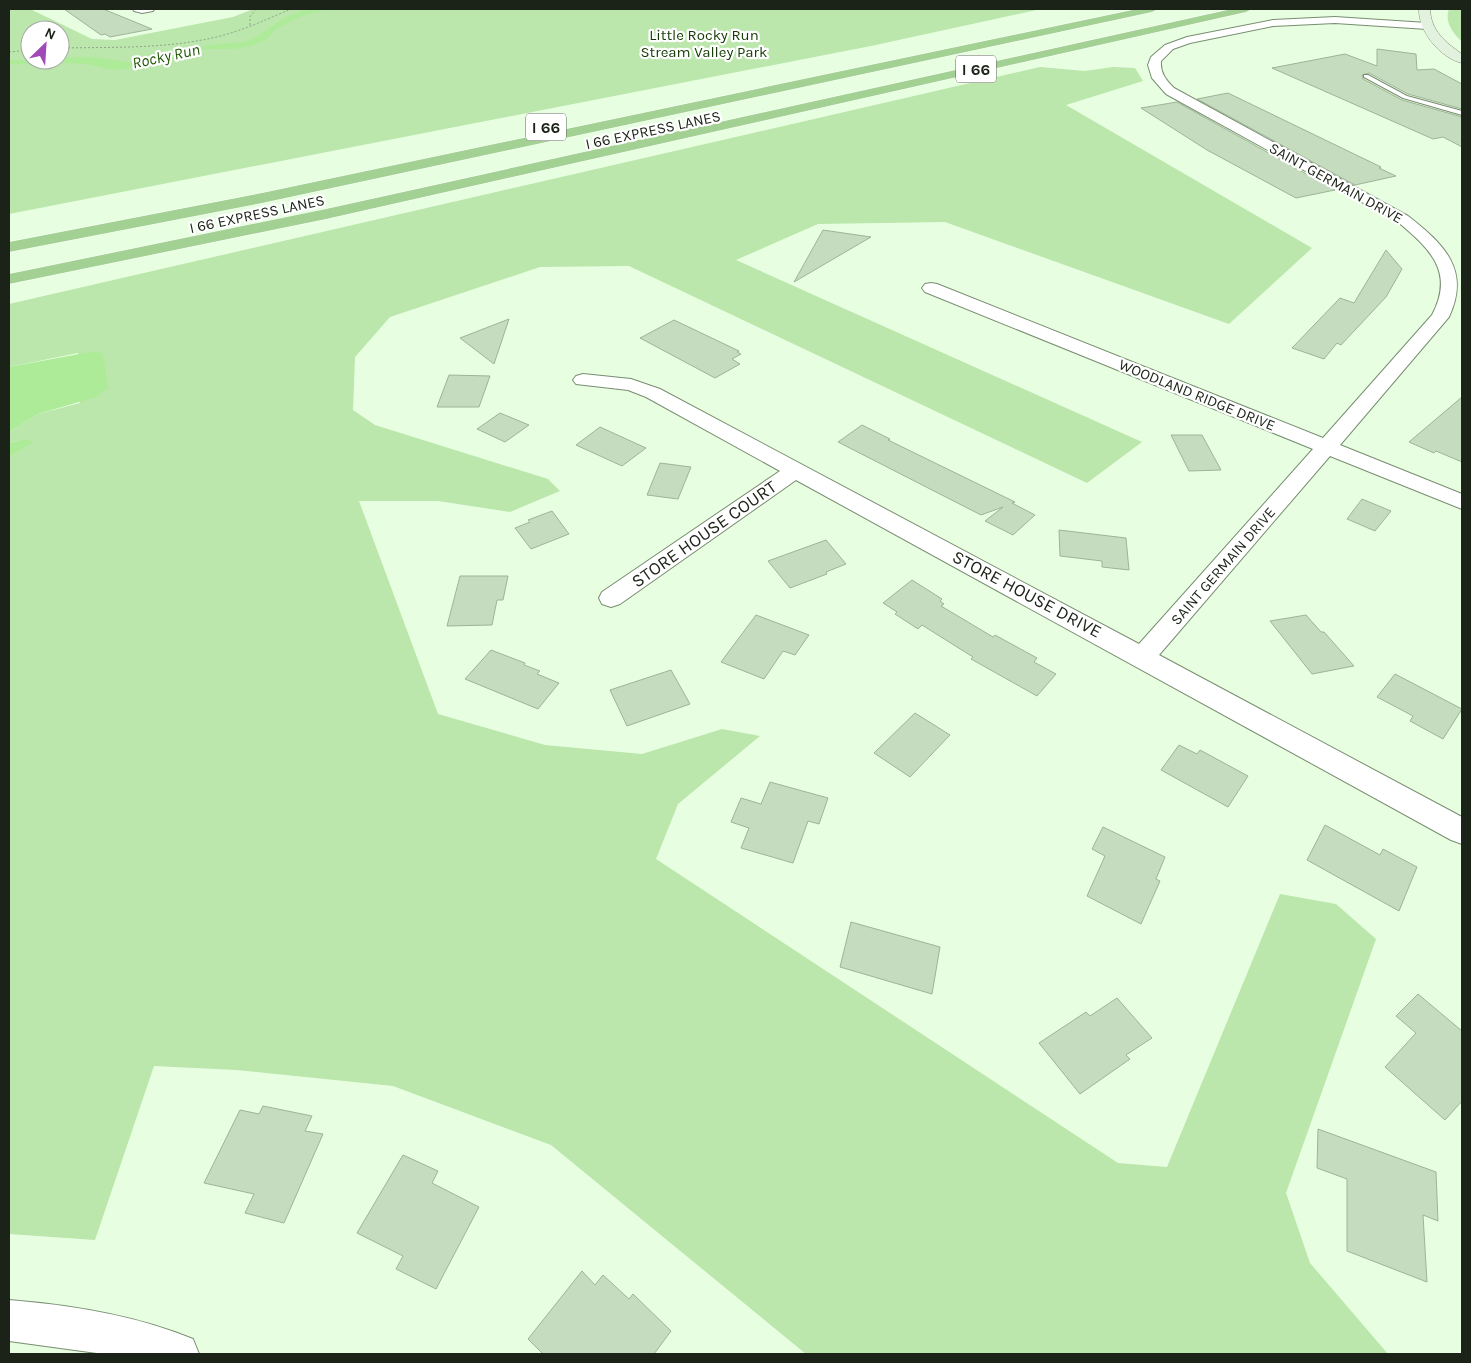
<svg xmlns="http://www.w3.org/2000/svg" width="1471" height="1363" font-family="Karla,sans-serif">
<rect width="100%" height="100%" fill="#e7ffe0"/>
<g fill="#bbe6ac" fill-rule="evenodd">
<path d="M9,9h21l62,30 23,1 118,-23 20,-8h788l-170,37 -862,168zM30,30h30v30h-30z"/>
<path d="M1449,9h13v33c-9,-9 -18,-20 -13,-33z"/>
<path d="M1040,67l45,4 28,-4 22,1 8,13 -77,24 246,143 -83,76 -284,-102 -127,2 -82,36 406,182 -55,41 -458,-217 -89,1 -150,50 -35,40 -2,53 22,15 173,54 12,12 -50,21 -72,-11h-79l79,213 107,31 97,9 80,-25 38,7 -82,68 -22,55 462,304 49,4 113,-273 56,10 40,35 -90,254 24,70 78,91h-582l-255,-209 -158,-59 -157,-16 -82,-4 -59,174 -86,-6v-777l24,-15 -7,-3 -17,4v-11l29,-18 42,-11 -2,-50 -69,14v-63z"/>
</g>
<g fill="#adeb98">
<path d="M306,9h23l-28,7 -25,13 -9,10 -16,7 -18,3h-27l-53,16 -41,5 -25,-6 -21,-1 -57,1v-4h51v-2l31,-1 43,6 76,-18 34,-3 11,-4 29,-20z"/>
<path d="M90,352l13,1 5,35 -12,9 -58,17 -29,18v-65z"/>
<path d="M26,439l8,3 -25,15v-14z"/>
</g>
<g fill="#c5dcbe" stroke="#9eb497">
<path d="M64,9h39l49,20 -42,8 -5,-3 -4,1z"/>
<path d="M1377,49l39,5 1,16 17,-1 28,15v25l-54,-15 -39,-21 -7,2 1,4 39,21 60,17v30l-19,-10 -10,2 -161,-71 73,-14 32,12z"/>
<path d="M1228,93l153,74 -2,1 17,8 -41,9 -158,-86z"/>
<path d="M1177,102l158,88 -39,8 -89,-48 -66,-42z"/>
<path d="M823,230l48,7 -77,45z"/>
<path d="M1386,250l16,19 -16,28 -45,48 -4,-2 -13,16 -32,-11 48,-50 14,5z"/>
<path d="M509,319l-15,45 -34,-26z"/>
<path d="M674,320l65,31 -2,1 4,2 -9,5 8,5 -25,14 -75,-40z"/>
<path d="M449,375l41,1 -11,31h-42z"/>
<path d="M1462,397v65l-26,-11 -2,2 -25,-11z"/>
<path d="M500,413l29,12 -24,17 -28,-13z"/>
<path d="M862,425l28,14 -2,1 127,62 -3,1 23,12 -22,20 -28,-14 18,-14 -22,8 -143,-73z"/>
<path d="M600,427l46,21 -24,18 -46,-21z"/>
<path d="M1171,435h31l19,35 -32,1z"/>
<path d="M660,463l31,4 -13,32 -31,-4z"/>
<path d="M1362,499l29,12 -16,20 -28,-12z"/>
<path d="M552,511l17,23 -38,15 -16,-21 15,-6 -2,-2z"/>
<path d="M1059,530l67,8 3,32 -27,-3v-6l-42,-5z"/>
<path d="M826,540l20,24 -20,8 1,2 -37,14 -22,-27z"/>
<path d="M460,576h48l-5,24h-6l-5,25 -45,1z"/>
<path d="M912,580l30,19 -2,2 4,3 -3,2 52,31 2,-2 42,23 -3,4 22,12 -19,22 -66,-37 2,-2 -51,-32 -4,4 -23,-15 2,-2 -14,-9z"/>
<path d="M756,615l53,20 -14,20 -12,-4 -19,28 -43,-17z"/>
<path d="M1306,615l15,17h3l30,34 -42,8 -42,-53z"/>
<path d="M491,650l34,13 -1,2 16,6 -3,3 22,9 -21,26 -73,-30z"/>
<path d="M671,670l19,34 -63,22 -17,-36z"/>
<path d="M1395,674l67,35 -19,30 -33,-18 3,-5 -36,-19z"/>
<path d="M915,713l35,22 -40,42 -36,-24z"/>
<path d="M1179,745l18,9 3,-4 48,26 -20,31 -67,-37z"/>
<path d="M770,782l58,16 -9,26 -11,-3 -15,42 -52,-15 8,-20 -18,-6 10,-24 20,6z"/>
<path d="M1325,825l55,30 3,-6 34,18 -18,44 -92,-51z"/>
<path d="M1103,827l62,30 -9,22 4,2 -19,43 -54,-28 18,-40 -13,-7z"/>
<path d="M851,922l89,25 -8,47 -92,-27z"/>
<path d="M1418,994l44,37v70l-17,19 -60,-53 31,-34 -20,-17z"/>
<path d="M1117,998l35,40 -26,17 4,4 -50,35 -41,-51 47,-31 4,4z"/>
<path d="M263,1106l49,10 -7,15 18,3 -39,89 -39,-10 9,-19 -50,-11 36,-73 19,4z"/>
<path d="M1318,1129l118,43 2,49 -15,-6 4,67 -80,-31v-72l-30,-11z"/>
<path d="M403,1155l35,16 -6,12 47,24 -43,82 -40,-20 7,-13 -46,-23z"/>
<path d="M582,1271l13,14 8,-10 26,24 4,-5 38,37 -17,23h-111l-15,-15z"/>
</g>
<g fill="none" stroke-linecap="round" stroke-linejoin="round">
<defs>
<path id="lane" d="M1364,75h4l39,21 55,15v4l-59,-17 -39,-21z"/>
<g id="street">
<path d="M133,9h21l-1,2 -11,2 -8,-2z"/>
<path d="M1335,17l92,6 6,3 -6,3 -92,-6 -62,3 -83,17 -17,6 -12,12c-1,12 5,19 13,27l234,128c36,28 63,54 41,101l-109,128 122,49v15l-132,-53 -171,199 303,162v27l-11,-4 -655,-360 -176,124 -9,3 -9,-3 -3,-6 3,-6 178,-121 -134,-74 -18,-7 -52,-6 -3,-4 3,-4 7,-2 48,5 29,10 479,255 174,-195 -388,-157 -3,-4 3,-4 6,-1 6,1 386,154 109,-123c23,-43 -2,-66 -34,-93l-232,-128 -14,-16 -4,-13 3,-8 14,-12 22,-8 86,-17z"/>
<path d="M9,1300c62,5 126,15 184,39l6,15h-95l-95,-13z"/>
</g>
<path id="secondary" d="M1419,9h11c1,22 15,33 32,45v9c-22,-5 -44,-32 -43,-54z"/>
<g id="highway">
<path d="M1137,9h21l-6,3 -890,191 -253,49v-10l253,-49z"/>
<path d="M1232,9h20l-6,3 -920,207 -317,65v-10l317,-65z"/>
</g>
</defs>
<use href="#lane" stroke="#788d71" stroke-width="2"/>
<use href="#street" stroke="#788d71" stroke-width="2"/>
<use href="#secondary" stroke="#788d71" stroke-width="1"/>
<use href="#highway" stroke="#fff" stroke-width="1"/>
<g stroke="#92a48d" stroke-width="1" stroke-dasharray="2 2" stroke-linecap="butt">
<path d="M250,25v-8l6,-8"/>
<path d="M60,48c51,-1 102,1 152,-10 28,-6 53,-18 79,-29"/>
<path d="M9,52l21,-2"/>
</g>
<use href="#lane" fill="#fff" fill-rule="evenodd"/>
<use href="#street" fill="#fff" fill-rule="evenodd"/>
<use href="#secondary" fill="#e3f1df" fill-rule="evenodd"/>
<use href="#highway" fill="#a2d193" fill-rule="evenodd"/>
</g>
<g text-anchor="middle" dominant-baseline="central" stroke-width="4.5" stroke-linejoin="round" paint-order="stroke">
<g font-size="15" fill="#133b01" stroke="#fff">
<text x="704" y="35">Little Rocky Run<tspan x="704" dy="17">Stream Valley Park</tspan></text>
</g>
<g font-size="15" fill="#1b2318" stroke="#fff">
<text transform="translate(653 130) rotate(-12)">I 66 EXPRESS LANES</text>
<text transform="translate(1336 183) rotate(29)">SAINT GERMAIN DRIVE</text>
<text transform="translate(257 214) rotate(-12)">I 66 EXPRESS LANES</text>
<text transform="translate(1197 395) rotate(22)">WOODLAND RIDGE DRIVE</text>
<text transform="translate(1223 566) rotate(-49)">SAINT GERMAIN DRIVE</text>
</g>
<g font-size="16" font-style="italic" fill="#1f5800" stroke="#fff">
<text transform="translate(166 56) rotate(-12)">Rocky Run</text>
</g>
<g fill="#fff" stroke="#5f655d" stroke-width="1">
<rect x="956" y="55.5" width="40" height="27" rx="4"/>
<rect x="526" y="113.5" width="40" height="27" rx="4"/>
</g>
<g font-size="16" font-weight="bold" fill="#1b2318">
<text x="976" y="69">I 66</text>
<text x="546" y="127">I 66</text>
</g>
<g font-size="18" fill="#1b2318" stroke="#fff">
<text transform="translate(704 534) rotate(-35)">STORE HOUSE COURT</text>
<text transform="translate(1027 594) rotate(28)">STORE HOUSE DRIVE</text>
</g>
</g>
<rect width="1471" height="1363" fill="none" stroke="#1b2318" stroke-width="20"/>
<g transform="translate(45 45) rotate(25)"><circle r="24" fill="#ffffff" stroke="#a4a7a3"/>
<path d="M0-4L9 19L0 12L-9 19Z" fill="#a04ab8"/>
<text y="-8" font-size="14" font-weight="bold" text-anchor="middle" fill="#1b2318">N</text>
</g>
</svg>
